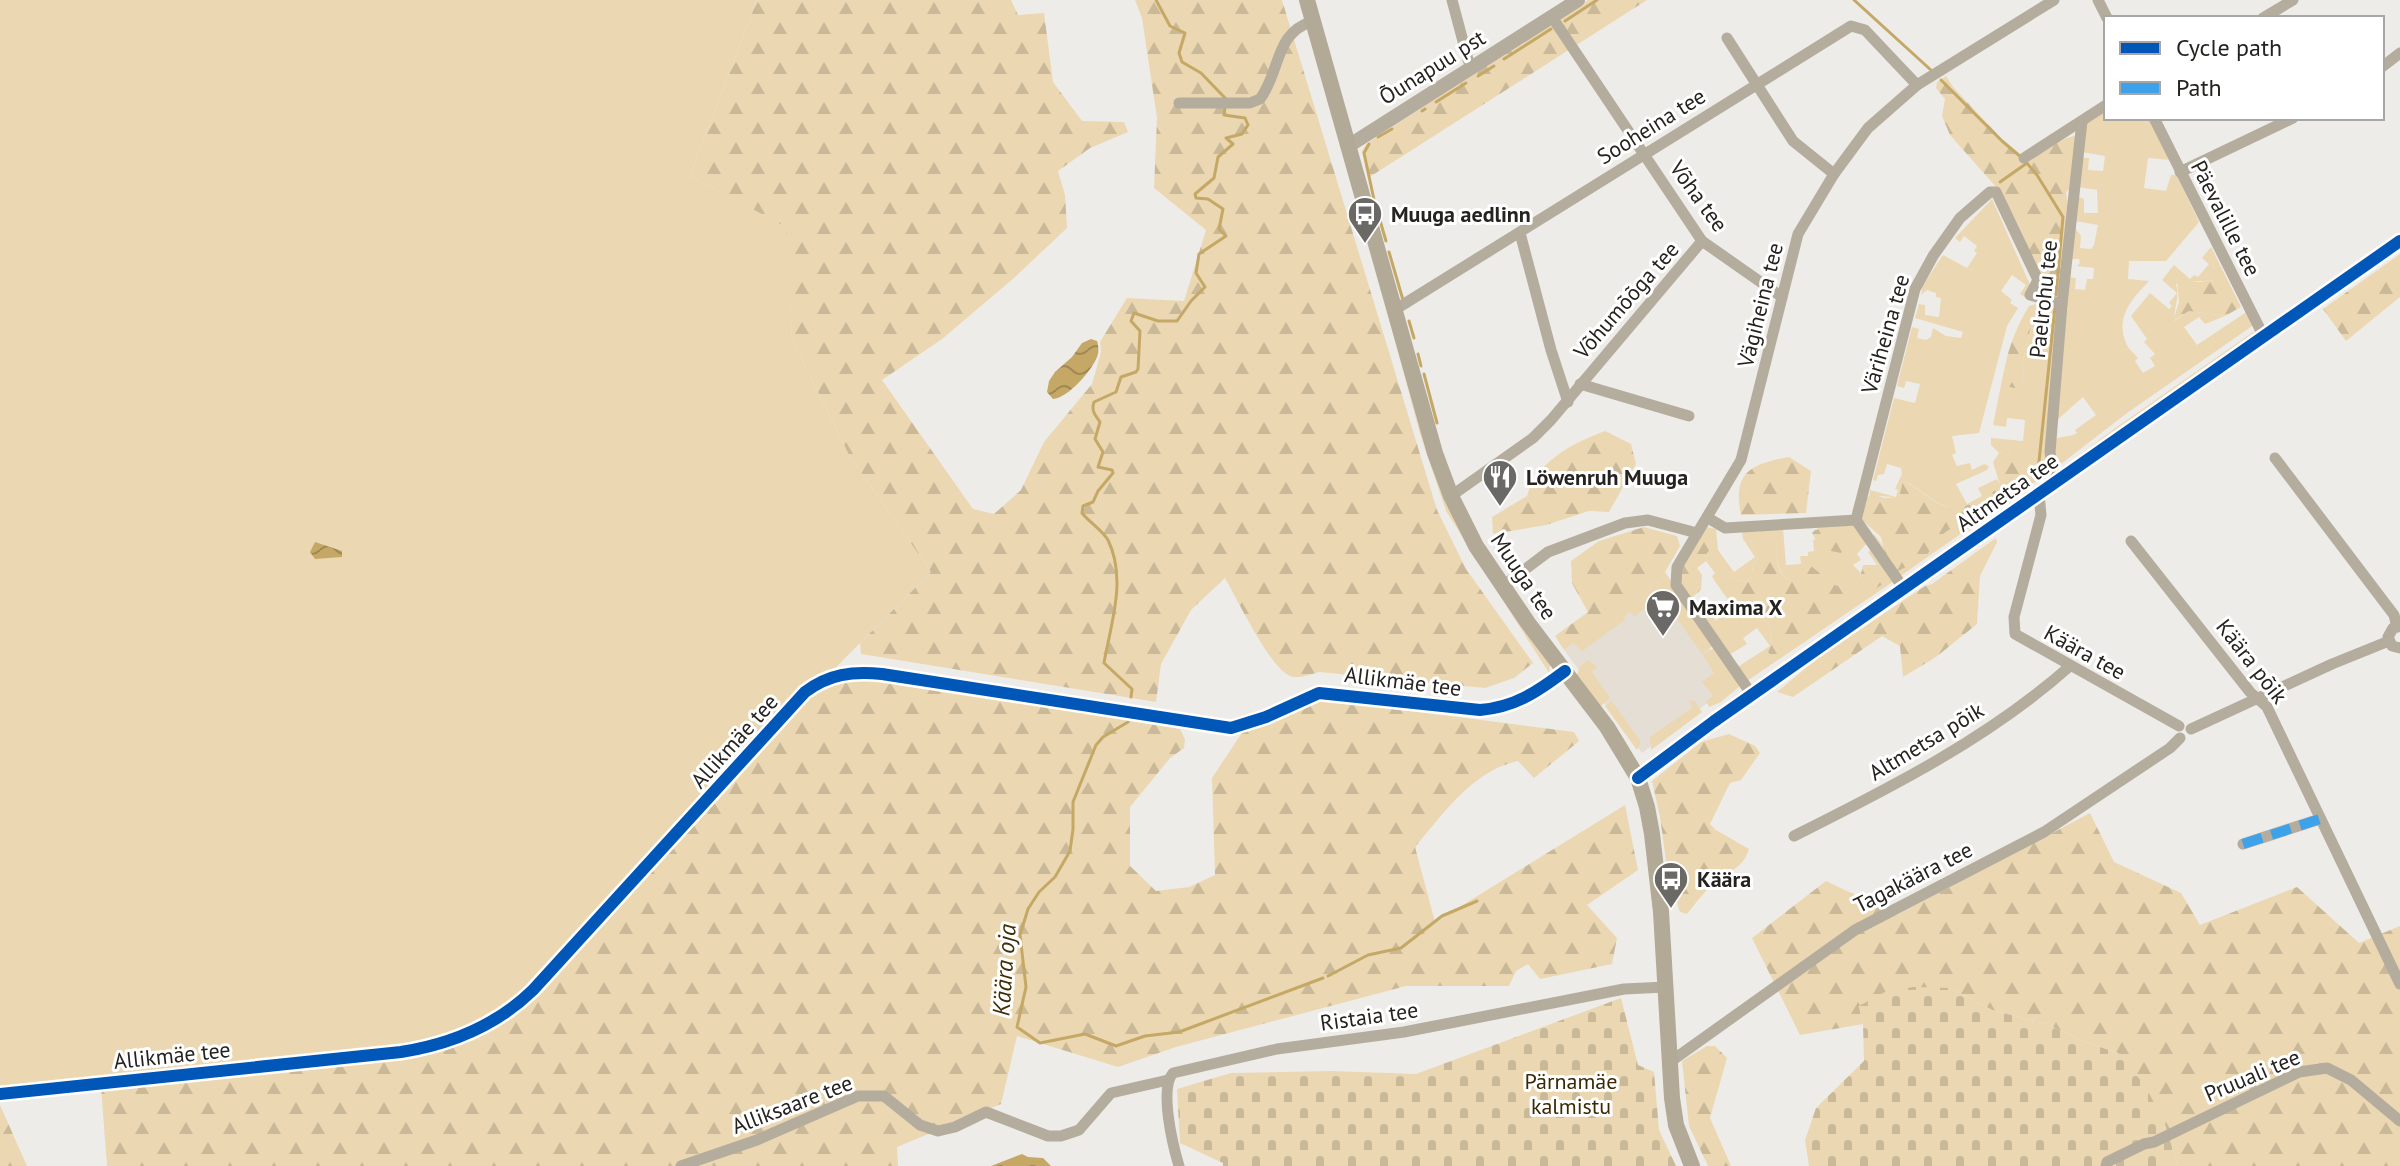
<svg xmlns="http://www.w3.org/2000/svg" width="2400" height="1166" font-family="'PT Sans',sans-serif">
<defs>
<pattern id="forest-firs" width="22" height="20" patternUnits="userSpaceOnUse" patternTransform="scale(2)"><rect width="22" height="20" fill="#ebd8b2"/><path d="M5 1l3.5 6h-7zM16 11l3.5 6h-7z" fill="#c9b999"/></pattern>
<pattern id="cemetery-stones" width="16" height="16" patternUnits="userSpaceOnUse" patternTransform="scale(2)"><rect width="16" height="16" fill="#ebd8b2"/><path d="M2 7V4a2 2 0 0 1 4 0v3zM10 15v-3a2 2 0 0 1 4 0v3z" fill="#c9b999"/></pattern>
<pattern id="water-waves" width="16" height="10" patternUnits="userSpaceOnUse" patternTransform="scale(2)"><rect width="16" height="10" fill="#c5a866"/><path d="M0 5q4-4 8 0t8 0" fill="none" stroke="#a08854"/></pattern>
</defs>
<rect width="100%" height="100%" fill="#eeece8"/>
<path fill="#e4ded4" d="M1653,585l14,2 55,80 -19,15 11,16 -72,55 -78,-103z"/>
<g fill="#ebd8b2">
<path d="M0,0h757l-67,176 97,51 5,112 57,116 82,117 -85,85 -362,382 -484,60z"/>
<path d="M2106,110v8h46l20,42 -24,-2 -4,30 22,3 5,-16h6l22,47 -33,39h-37l-1,18 21,2c-17,18 -34,36 -23,62 3,7 7,9 12,15l-3,3 8,12 12,-7 -5,-8 5,-4 -11,-12 3,-3 -16,-23 19,-23 19,16 3,-3 -3,-3 8,-10 -15,-13 12,-15 16,14 4,-4 4,2 11,-13 -7,-6 9,-11 3,6 -4,5 5,12 1,10c-14,2 -27,0 -40,4 4,14 -2,23 -2,37l15,-10 36,5 -20,8 -6,-7 -15,10 13,18 51,-34 7,13 -128,89 -70,54 -3,-27c8,-5 15,-2 23,-7l-2,-3 21,-15 -13,-18 -27,24 13,-144 7,1 -1,11 10,1 2,-11h6l1,-11 -17,-2 3,-3 -1,-4h-8l3,-32 7,9 -1,12 11,1 3,-4 4,-20 -23,-4 2,-25 7,3v14h14l-1,-23 -19,-3 3,-29h8l-1,12 15,1 2,-15 -23,-4 3,-29z"/>
<path d="M1992,199l39,88 -6,10 -5,-3 6,-9 -14,-10 -11,16 11,9 -2,3 8,5 -11,18 -28,107 -27,3 4,17 -4,2 5,11 13,-3 2,7 12,-6 5,2 -2,4 -31,14 11,20 15,-8 -4,-8 19,-9 3,6 -5,12 17,-43 -4,-5 -9,4 -8,-8v-7l32,3 2,-21 -18,-2 -1,9 -13,-2 11,-55 -1,15h20l-1,-20 14,-61 7,-2 14,5 -9,163 -3,5 -146,102 -26,-39 1,-4 24,32 87,-62 -2,-3c-46,17 -43,-3 -80,-20l-4,16c-11,1 -21,-3 -30,0l1,-7 26,7 2,-7 -3,-1 7,-15 -1,-6 -14,-4 -3,10 -6,1 -2,6 -3,-1 21,-82 21,5 5,-19 -14,-3 -2,7 -7,-2 15,-59 7,2 -2,9 9,2 5,-3 2,-9 13,8 15,2 2,-6 -48,-14 4,-14 6,1v10l14,2 2,-19 -5,-1v-4l-9,-3 -6,5 2,-10 20,-30 24,13 10,-15 -3,-2 3,-5 -13,-10 -4,6 -5,-4z"/>
<path d="M1384,300l46,152 120,213 -1,8 -103,-162 -26,-77z"/>
<path d="M2256,330v5l-196,135 54,-41z"/>
<path d="M1848,524l6,2 13,17 -10,11 4,6 -8,5 8,8 -1,5 -10,9c-26,0 -33,-15 -62,-7 -12,-12 -12,-21 -10,-38l-28,-2 8,18 -5,7 -2,15 -10,2 -10,-6h-11l-6,4 -2,-4 3,-3 -9,-12 -9,7 5,7 -1,15 -12,10 -9,-33 27,-40 9,2 2,21 16,22 21,-15 -12,-18 -1,-8 41,-3 3,37 15,-1 -1,-8h8v-4l6,-1 -1,-11 4,-1 1,-14z"/>
<path d="M1871,550l23,31 -147,100 -10,-13 2,-2 31,-20 -13,-18 -14,10 4,6 -18,11 -26,-35 7,-6 6,6 -2,2 34,-16 6,8 3,-2 1,5 11,6 3,21 -4,8 116,-77 -16,-23z"/>
<path d="M1665,572l49,73 -12,9 -40,-57 -28,19 -4,-4 -6,5 1,3 -43,31 -9,-8 88,-64z"/>
<path d="M1715,647l26,38 -20,17 -12,5 -3,-6 7,-5 -11,-14 12,-9 -11,-18z"/>
<path d="M1588,660l9,7 -5,5 18,26 -9,8 33,48 -57,-79 3,-9z"/>
<path d="M1690,700l5,1 7,11 -51,38 -1,-13 42,-29z"/>
<path d="M1612,701l29,41 -4,8 -32,-44z"/>
</g>
<g fill="url(#forest-firs)">
<path d="M757,0h254l7,15 26,-2 9,69 29,39 42,1 4,10 -38,16 -32,23 7,24 2,33 -53,50 -72,61 -60,41 91,129 21,5 27,-24 23,-48 48,-58 9,-32 -1,-10 27,-44 57,3 22,-71 -52,-42 3,-70 -15,-100 -7,-18h147l155,510 29,59 67,94 -19,15 -29,10 -166,-16c-11,3 -21,8 -31,3 -19,-10 -51,-76 -63,-97l-34,32 -30,54 -5,38 -295,-48 -1,-11 71,-71 -82,-117 -57,-116 -6,-112 -96,-51z"/>
<path d="M1588,0h59l-279,178 -6,-27 4,-7z"/>
<path d="M1946,76l7,11 62,66 14,5c13,-5 34,-21 46,-22l1,3 -4,48 -6,5 3,20 -10,82 -8,1 -7,-2 -4,-5v-14l-22,-49 -21,-37 -47,-53 -8,-19 3,-17 -9,-11 1,-6z"/>
<path d="M2214,253l27,54 -16,9 -36,-5 -16,10 6,-19 -2,-22 23,2 15,-2v-10l-5,-12z"/>
<path d="M2400,254v43l-54,44 -23,-32z"/>
<path d="M2036,304l-14,61 1,20 -9,3 -12,-3c3,-28 12,-55 27,-79z"/>
<path d="M1605,431l26,13 5,20 -27,48 -20,-1 -43,14 -53,9 -1,-17 35,-21c10,-35 46,-53 78,-65z"/>
<path d="M2008,449l4,5 13,1 6,24 -19,17 -14,2 -6,-5 8,-8 -7,-23 6,-9z"/>
<path d="M1789,457l22,14 -5,42 -65,2c-9,-43 10,-51 48,-58z"/>
<path d="M1903,481c36,18 35,37 80,19l3,4 -43,30 -19,24 -26,13 -12,-14 -5,-20 -29,-26 4,-12 20,-4 8,3 15,-1z"/>
<path d="M1644,527l33,9 3,10 -19,33 -97,71 -9,-14 33,-24 -16,-29 -1,-22 28,-20z"/>
<path d="M1834,527l11,4 -4,11 4,5 -4,6 -20,-4 -9,-16 3,-3z"/>
<path d="M1708,530l4,3c5,13 -8,23 -16,33l5,16 -2,10 -5,2 -8,-1c-14,-20 4,-50 22,-63z"/>
<path d="M1757,534l15,1 6,7c-2,17 -3,26 10,38l10,-3 6,-14c22,8 16,24 46,24l10,-9 3,-13h17l6,9 -2,9 -110,76 -6,-7 4,-8 -3,-21 -11,-6 -6,-14c-11,11 -16,28 -33,31l-4,-5 -1,-7 15,-12 2,-6 -17,-24 5,-4h12l10,6 10,-2 2,-15 5,-7 -8,-18z"/>
<path d="M1996,538l1,4 -17,34 -3,48 -41,33 -33,20 -3,-31 -18,-10 -89,61 -16,-5 41,-34 107,-72 7,-2z"/>
<path d="M871,678l309,51 5,10 -1,9 -14,10 -40,49v59l26,25 33,-4 26,-12 -3,-97 35,-53 55,-28 272,35 5,9 -45,37 -16,-17c-46,10 -74,52 -103,86l20,75 190,-117 13,65 -51,35 30,33 -5,26 -72,15 -12,-15 -12,7 -7,15h-103l-230,61 -58,20 -101,-31 -16,68 -104,43 1,19h-791l-6,-80 383,-47 332,-349 21,-9z"/>
<path d="M1729,734l26,12 5,7 -19,27 -11,3 -20,41 6,6 33,19c-6,19 -17,20 -31,31 -12,9 -22,23 -31,34l-7,-2 -12,-36 -8,-59 -8,-36 49,-39z"/>
<path d="M2090,813l24,49 67,31 19,32 97,-38 62,56 41,-17v240h-222l-13,-41 -47,-72 -30,-10 -42,-19 -54,-14 -42,-22 -91,18 4,18 -63,11 -48,-97 74,-57 71,34z"/>
<path d="M1707,1046h8l12,12 -17,60 21,48h-23l-19,-40 -7,-65z"/>
<path d="M0,1105l27,61h-27z"/>
</g>
<g fill="url(#cemetery-stones)">
<path d="M1913,987l37,1 42,22 54,14 42,19 30,10 28,34 19,38 13,41h-369l-4,-26 11,-32 48,-47 -1,-37 -4,-18 26,-14z"/>
<path d="M1621,998l17,67 16,7 5,58 17,36h-453v-3l-43,-20 -3,-54 54,-16 100,-2 85,3z"/>
</g>
<g fill="url(#water-waves)">
<path d="M1091,339l6,2c1,2 2,11 1,13 -4,15 -30,44 -45,45l-6,-7 2,-11 6,-9 17,-15 10,-14z"/>
<path d="M315,542l27,9v6l-27,2 -5,-7z"/>
<path d="M1022,1154l6,3 15,1 8,8h-60z"/>
</g>
<g fill="none" stroke-linecap="round" stroke-linejoin="round">
<g stroke="#c5a866" stroke-width="3">
<path d="M1156,0l14,26 15,7 -6,20 3,9 19,11 25,26"/>
<path d="M1854,0l78,71"/>
<path d="M1565,21l32,-21"/>
<path d="M1504,59l47,-30"/>
<path d="M1478,76l16,-10"/>
<path d="M1941,80l61,61 19,16"/>
<path d="M1436,102l30,-19"/>
<path d="M1422,111l3,-2"/>
<path d="M1378,137l14,-8"/>
<path d="M1369,144l-5,9 12,56"/>
<path d="M2026,162l11,13 26,42 -7,78"/>
<path d="M2000,182l27,-19"/>
<path d="M1379,217l7,24"/>
<path d="M1389,252l14,48"/>
<path d="M1409,321l5,17"/>
<path d="M1418,354l3,12"/>
<path d="M1424,374l13,49"/>
<path d="M2038,471l17,-164"/>
<path d="M1131,697l1,-8 -28,-26c7,-40 23,-84 4,-123 -6,-10 -19,-18 -26,-27l1,-7 10,-4 5,-11 15,-18 -1,-3 -14,-3 5,-15 -8,-13 5,-17c-5,-7 -9,-11 -6,-20l22,-10 5,-15 15,-5 2,-3 2,-38 -9,-10 3,-8 24,8h19l14,-20 14,-14 -9,-14 3,-19 27,-18 -7,-7 4,-20 -15,-10 -12,-1 -1,-4 19,-16 4,-21 15,-13 -7,-6 16,-4 6,-9 -3,-7 -21,-3 1,-8"/>
<path d="M1128,722l-25,15 -7,8 -23,57v27l-3,22 -15,26 -16,15 -11,17 -8,26 6,52 -9,40 23,16 45,-9 31,12 29,-10 34,-4 144,-54"/>
<path d="M1328,976l40,-21 33,-7 41,-32 35,-15"/>
</g>
<g stroke="#b4ac9c" stroke-width="11">
<path d="M1452,0l16,60 5,8"/>
<path d="M2098,0l9,18"/>
<path d="M1552,17l150,224 80,56"/>
<path d="M2263,18l30,-18"/>
<path d="M1727,38l66,103 41,33"/>
<path d="M2382,67l18,-14"/>
<path d="M1179,103h71l10,-4c21,-28 14,-66 53,-78"/>
<path d="M2154,118l110,219"/>
<path d="M2024,158l82,-53"/>
<path d="M2180,172l113,-54"/>
<path d="M1520,233l31,117 17,52"/>
<path d="M1396,309l455,-283 14,4 52,55"/>
<path d="M1580,384l109,32"/>
<path d="M2275,458l119,157 3,12"/>
<path d="M2055,482l-5,-30 12,-148 20,-183"/>
<path d="M2039,494l2,21 -27,102 1,17 164,92"/>
<path d="M1451,496l82,-58 18,-18 151,-179"/>
<path d="M1708,518l17,10 131,-8 48,69"/>
<path d="M1856,520l59,-231 18,-33 27,-38 30,-26h6l42,88 -8,15 32,9"/>
<path d="M2131,541l119,151 17,15 133,277"/>
<path d="M1503,586l45,-34 77,-29 23,-3 49,13"/>
<path d="M2400,626l-7,2 -5,9 4,9 8,2"/>
<path d="M1752,695l-76,-110 1,-18 64,-107 57,-226 36,-60 34,-46 49,-43 137,-85"/>
<path d="M2191,729l141,-65 57,-23"/>
<path d="M1794,836c96,-48 195,-98 276,-170"/>
<path d="M2243,844l77,-25"/>
<path d="M1670,1062l185,-132 189,-98 126,-84 10,-10"/>
<path d="M0,1094l401,-42c51,-8 95,-26 132,-62l272,-298c24,-18 47,-21 77,-18l349,54 35,-11 53,-24 161,17c35,-3 57,-18 85,-39"/>
<path d="M681,1166l76,-26 101,-44h26l36,29 18,6 17,-4 31,-15 62,24h13l18,-6 32,-37 57,-13"/>
<path d="M1179,1166c-6,-20 -20,-77 -6,-93l104,-24 127,-17 220,-43 42,-2"/>
<path d="M2106,1166l1,-4 37,-18 10,-2 145,-70 28,-4 24,12 49,41"/>
</g>
<g stroke="#b4ac9c" stroke-width="14">
<path d="M1350,145l228,-145"/>
<path d="M1638,778l75,-56 687,-481"/>
</g>
<path stroke="#b2a996" stroke-width="16" d="M1307,0l128,453 16,43 25,50 52,77 79,104 31,51 9,29 5,27 9,78 11,186 4,27 16,41"/>
<path stroke="#3ea2ea" stroke-width="10" stroke-dasharray="20 10" stroke-linecap="butt" d="M2243,844l77,-25"/>
<defs>
<g id="cycleway">
<path d="M1638,778l75,-56 687,-481"/>
<path d="M0,1094l401,-42c51,-8 95,-26 132,-62l272,-298c24,-18 47,-21 77,-18l349,54 35,-11 53,-24 161,17c35,-3 57,-18 85,-39"/>
</g>
</defs>
<use href="#cycleway" stroke="#fff" stroke-width="17"/>
<use href="#cycleway" stroke="#0057b8" stroke-width="12"/>
</g>
<defs>
<symbol id="bus-pin" viewBox="-11 -11 22 30"><path d="M0 17L-7.5 6A9.5 9.5 0 1 1 7.5 6Z" fill="#6b6966" stroke="#fff"/><path d="M-5-6H5V4H4V6H2V4H-2V6H-4V4H-5ZM-3.5-4V0h7V-4ZM-3.5 1.2v1.5H-2V1.2ZM2 1.2v1.5H3.5V1.2Z" fill="#fff"/></symbol>
<symbol id="restaurant-pin" viewBox="-11 -11 22 30"><path d="M0 17L-7.5 6A9.5 9.5 0 1 1 7.5 6Z" fill="#6b6966" stroke="#fff"/><path d="M-5-6h1v4h1v-4h1v4h1v-4h1v5L-1.5 .5V6h-2V.5L-5-1ZM5-6V6H3V1.5H1.5Q1.5-4 5-6Z" fill="#fff"/></symbol>
<symbol id="supermarket-pin" viewBox="-11 -11 22 30"><path d="M0 17L-7.5 6A9.5 9.5 0 1 1 7.5 6Z" fill="#6b6966" stroke="#fff"/><path d="M-6-5.5h2.5l.6 2H6L4.5 2H-2.5L-4.4-4H-6ZM-1.5 3.2a1.3 1.3 0 1 0 .1 0ZM3 3.2a1.3 1.3 0 1 0 .1 0Z" fill="#fff"/></symbol>
</defs>
<g fill-rule="evenodd">
<use href="#bus-pin" x="1345" y="194" width="40" height="54"/>
<use href="#restaurant-pin" x="1480" y="457" width="40" height="54"/>
<use href="#supermarket-pin" x="1643" y="587" width="40" height="54"/>
<use href="#bus-pin" x="1651" y="859" width="40" height="54"/>
</g>
<g text-anchor="middle" dominant-baseline="central" stroke-width="6" stroke-linejoin="round" paint-order="stroke">
<g font-size="22" fill="#252320" stroke="#fff">
<text transform="translate(1432 67) rotate(-32)">Õunapuu pst</text>
<text transform="translate(1651 126) rotate(-32)">Sooheina tee</text>
<text transform="translate(1699 196) rotate(54)">Võha tee</text>
<text transform="translate(2226 218) rotate(63)">Päevalille tee</text>
<text transform="translate(2043 299) rotate(-84)">Paelrohu tee</text>
<text transform="translate(1626 300) rotate(-49)">Võhumõõga tee</text>
<text transform="translate(1760 305) rotate(-76)">Vägiheina tee</text>
<text transform="translate(1885 334) rotate(-74)">Väriheina tee</text>
<text transform="translate(2007 492) rotate(-35)">Altmetsa tee</text>
<text transform="translate(1524 576) rotate(56)">Muuga tee</text>
<text transform="translate(2085 652) rotate(29)">Käära tee</text>
<text transform="translate(2252 661) rotate(52)">Käära põik</text>
<text transform="translate(1403 681) rotate(7)">Allikmäe tee</text>
<text transform="translate(734 741) rotate(-48)">Allikmäe tee</text>
<text transform="translate(1926 741) rotate(-31)">Altmetsa põik</text>
<text transform="translate(1913 877) rotate(-27)">Tagakäära tee</text>
<text transform="translate(1369 1016) rotate(-8)">Ristaia tee</text>
<text transform="translate(172 1055) rotate(-6)">Allikmäe tee</text>
<text transform="translate(2252 1075) rotate(-23)">Pruuali tee</text>
<text transform="translate(792 1104) rotate(-21)">Alliksaare tee</text>
</g>
<g font-size="22" font-weight="bold" fill="#252320" stroke="#fff" text-anchor="start">
<text x="1391" y="214">Muuga aedlinn</text>
<text x="1526" y="477">Löwenruh Muuga</text>
<text x="1689" y="607">Maxima X</text>
<text x="1697" y="879">Käära</text>
</g>
<g font-size="22" fill="#3a2902" stroke="#fff">
<text x="1571" y="1081">Pärnamäe<tspan x="1571" dy="25">kalmistu</tspan></text>
</g>
<g font-size="24" font-style="italic" fill="#3f2e07" stroke="#fff">
<text transform="translate(1004 970) rotate(-86)">Käära oja</text>
</g>
</g>
<rect x="2104" y="16" width="280" height="104" fill="#ffffff" stroke="#a8a7a6" stroke-width="2"/>
<rect x="2120" y="42" width="40" height="12" fill="#0057b8" stroke="#a8a7a6" stroke-width="2"/>
<text x="2176" y="56" font-size="24" fill="#252320">Cycle path</text>
<rect x="2120" y="82" width="40" height="12" fill="#3ea2ea" stroke="#a8a7a6" stroke-width="2"/>
<text x="2176" y="96" font-size="24" fill="#252320">Path</text>
</svg>
